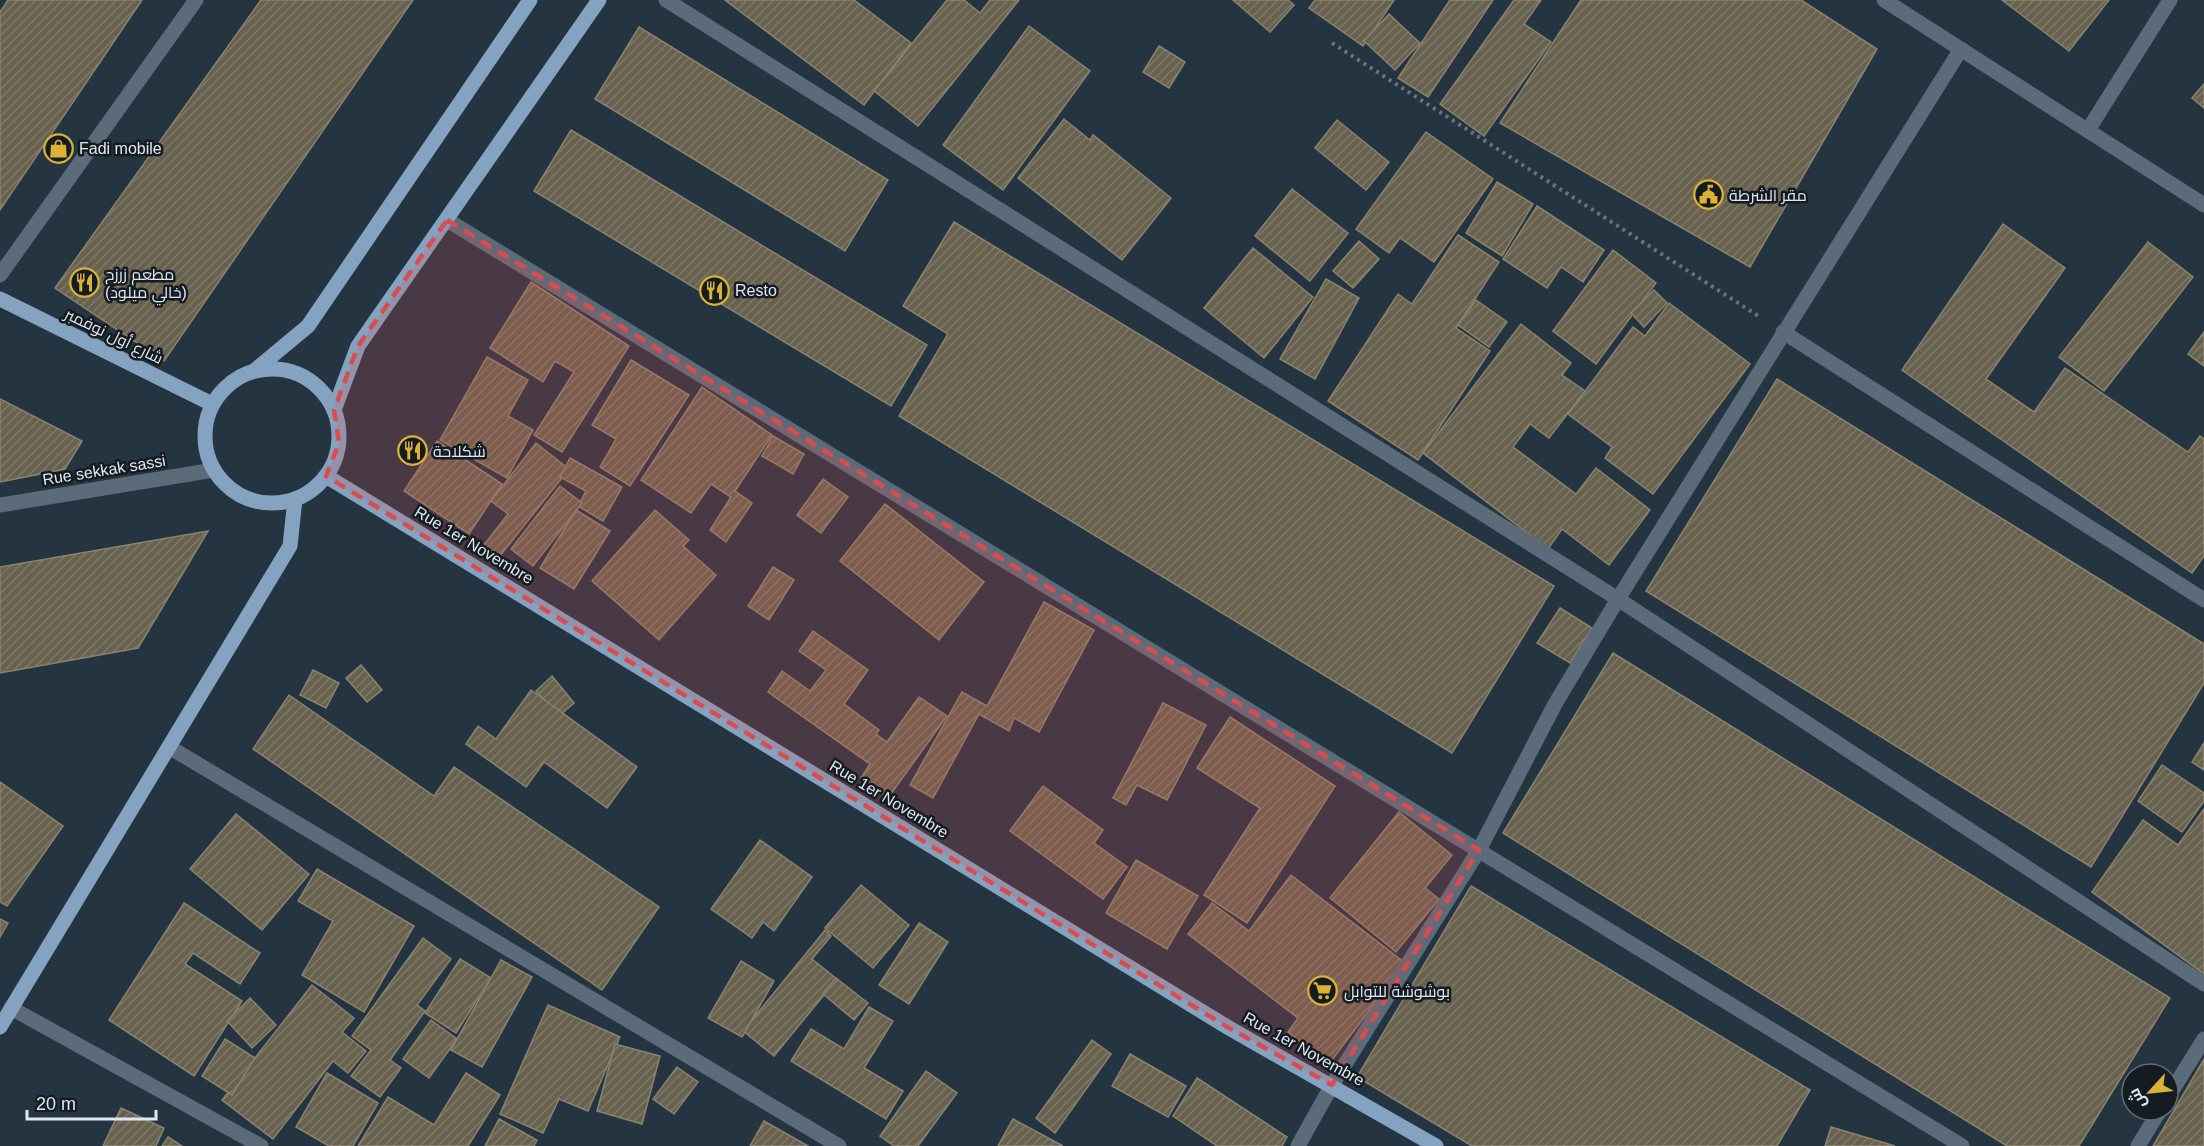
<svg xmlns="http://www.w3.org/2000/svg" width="2204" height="1146" font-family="Helvetica,Cairo,sans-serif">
<defs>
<pattern id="building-hatch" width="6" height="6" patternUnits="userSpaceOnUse" patternTransform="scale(1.5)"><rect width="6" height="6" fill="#68614e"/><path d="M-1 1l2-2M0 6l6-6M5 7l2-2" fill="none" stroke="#7d7868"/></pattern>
</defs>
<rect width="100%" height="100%" fill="#253441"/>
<g fill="url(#building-hatch)" stroke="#8a836e" stroke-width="1.5">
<path d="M8,0h134l-142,210v-198z"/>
<path d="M261,0h152l-249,361 -109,-73z"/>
<path d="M725,0h129l57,43 -47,62z"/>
<path d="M947,0h17l16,13 10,-13h29l-101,126 -44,-35z"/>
<path d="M1233,0h55l6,5 -24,27z"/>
<path d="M1315,0h79l-31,46 -54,-38z"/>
<path d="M1450,0h43l-65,97 -30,-19z"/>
<path d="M1514,0h27l-17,24 27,18 -67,94 -44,-32z"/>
<path d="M1581,0h220l76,49 -127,218 -250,-144z"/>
<path d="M2002,0h107l-40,51z"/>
<path d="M1389,14l31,29 -25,27 -31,-29z"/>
<path d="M1029,26l61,45 -87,119 -60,-45z"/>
<path d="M639,27l249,153 -43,71 -250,-152z"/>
<path d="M1159,46l26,16 -16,26 -26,-16z"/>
<path d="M2204,84v24l-12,-10z"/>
<path d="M1064,119l26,21 3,-5 78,63 -49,62 -104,-82z"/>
<path d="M1337,120l52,42 -23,28 -51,-42z"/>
<path d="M571,130l356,215 -36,61 -357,-215z"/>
<path d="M1426,132l67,47 -59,83 -34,-24 -11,15 -33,-24z"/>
<path d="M1497,182l36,22 -31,52 -36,-23z"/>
<path d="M1292,189l56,44 -38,48 -55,-45z"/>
<path d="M1537,206l67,44 -21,32 -22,-15 -14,21 -44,-29z"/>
<path d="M954,222l600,364 -102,167 -553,-337 49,-82 -45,-28z"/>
<path d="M2003,224l62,44 -79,111 48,33 31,-44 123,84 12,-16 4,3v117l-12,17 -290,-203z"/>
<path d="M1458,235l41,27 -43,66 34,23 -72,109 -90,-59 70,-107 14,10z"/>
<path d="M1359,241l20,18 -26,29 -20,-17z"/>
<path d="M2148,242l45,35 -89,114 -45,-34z"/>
<path d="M1253,248l60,49 -49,61 -60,-50z"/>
<path d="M1613,250l43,33 -60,81 -43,-33z"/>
<path d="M1326,279l33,19 -44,81 -35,-20z"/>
<path d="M531,282l98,64 -67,106 -28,-17 40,-63 -19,-11 -12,21 -53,-34z"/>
<path d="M1654,290l13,13 -23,24 -13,-14z"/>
<path d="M1476,300l31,22 -18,25 -31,-22z"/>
<path d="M1669,303l81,61 -97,130 -48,-36 7,-11 -44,-33 65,-87 12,9z"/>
<path d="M1521,324l50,39 -9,12 23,16 -36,47 -19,-14 -17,23 63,47 20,-26 54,42 -41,55 -47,-36 -14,20 -125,-96z"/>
<path d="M2204,332v34l-16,-12z"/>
<path d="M487,357l41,23 -20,36 25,14 -26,48 -67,-38z"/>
<path d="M631,360l58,35 -59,91 -30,-19 16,-28 -24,-14z"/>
<path d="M1777,379l427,265v39l-113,184 -445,-276z"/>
<path d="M702,387l70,48 -37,56 17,12 -26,39 -16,-12 21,-33 -20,-13 -20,29 -50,-33z"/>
<path d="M0,399l82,42 -17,28 -65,13z"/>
<path d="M773,436l31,18 -11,20 -31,-18z"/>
<path d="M437,441l65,43 -33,50 -65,-43z"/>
<path d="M536,443l33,26 -70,88 -15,-12 24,-31 -17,-13z"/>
<path d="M570,458l52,29 -19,34 -25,-15 8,-15 -26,-14z"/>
<path d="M823,479l25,18 -27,36 -24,-18z"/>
<path d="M560,486l22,17 -49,63 -22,-17z"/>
<path d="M885,504l99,78 -45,58 -99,-79z"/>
<path d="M576,510l34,21 -36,58 -34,-21z"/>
<path d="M655,510l34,30 -6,6 33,29 -57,65 -67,-59z"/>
<path d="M208,531l-70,117 -138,25v-106z"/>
<path d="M773,567l21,13 -25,40 -21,-14z"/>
<path d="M1044,602l50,28 -55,102 -25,-14 -5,13 -30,-17 -46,84 -23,-13 52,-93 25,14z"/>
<path d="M1560,608l32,20 -22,35 -33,-20z"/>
<path d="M813,631l55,39 -24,34 35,26 -3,4 11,8 32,-45 28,19 -59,82 -27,-20 9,-14 -102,-72 14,-21 28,20 16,-21 -27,-19z"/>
<path d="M1613,653l557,345 -91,148h-72l-504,-313z"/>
<path d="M361,665l21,25 -15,12 -21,-24z"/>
<path d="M313,670l26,13 -13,25 -26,-13z"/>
<path d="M552,676l22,27 -15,13 -23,-25z"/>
<path d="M531,690l106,77 -30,41 -63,-46 -18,25 -60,-43 12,-18 18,13z"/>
<path d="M289,695l145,101 20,-29 205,140 -57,83 -349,-241z"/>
<path d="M1163,703l43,22 -39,75 -30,-15 -11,20 -13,-7z"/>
<path d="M1230,717l105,69 -88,137 -43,-28 56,-87 -63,-40z"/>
<path d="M2204,743v27l-12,-8z"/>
<path d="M2162,765l42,28v8l-22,31 -44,-31z"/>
<path d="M0,782l63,44 -56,80 -7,-4z"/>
<path d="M1043,786l60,44 -9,13 33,24 -24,32 -93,-68z"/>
<path d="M2204,809v165l-112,-82 51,-72 35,25z"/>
<path d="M1399,812l53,43 -27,33 14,11 -43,53 -66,-54z"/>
<path d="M236,814l73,60 -47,56 -72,-61z"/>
<path d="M760,840l52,37 -38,54 -11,-9 -11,16 -41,-29z"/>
<path d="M1136,860l62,36 -31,53 -61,-36z"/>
<path d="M317,869l97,57 -50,86 -62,-37 31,-54 -35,-20z"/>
<path d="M1291,875l114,88 -76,101 -41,-32 10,-14 -110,-84 24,-31 37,28z"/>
<path d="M861,885l48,40 -36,43 -48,-40z"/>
<path d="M1471,886l339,204 -33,56h-305l-115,-69z"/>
<path d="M184,903l76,50 -20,31 -47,-31 -8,11 57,37 -48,75 -85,-56z"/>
<path d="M0,919l8,4 -8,14z"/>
<path d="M919,923l29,19 -39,62 -30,-19z"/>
<path d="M825,930l6,6 -19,23 25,20 -63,77 -31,-25z"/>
<path d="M423,938l28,21 -34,46 8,6 -35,49 11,8 -21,29 -29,-21 20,-26 -19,-14z"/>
<path d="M460,959l31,19 -35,55 -31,-20z"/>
<path d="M501,960l31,17 -50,90 -31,-17z"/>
<path d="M741,961l33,20 -32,56 -34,-19z"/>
<path d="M836,978l32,25 -14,17 -31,-26z"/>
<path d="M312,985l42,33 -12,14 24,19 -18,22 -15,-12 -60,78 -51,-39z"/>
<path d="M250,998l26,27 -24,23 -25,-27z"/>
<path d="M548,1005l72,32 -32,74 -29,-12 -16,34 -43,-19z"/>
<path d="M869,1007l24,14 -29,47 39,23 -17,28 -95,-58 20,-32 33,20z"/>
<path d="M431,1020l26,19 -28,39 -26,-19z"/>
<path d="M225,1039l30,19 -23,37 -30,-19z"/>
<path d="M1092,1040l19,14 -56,79 -19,-15z"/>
<path d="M615,1044l45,12 -18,68 -45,-13z"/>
<path d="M1130,1054l56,32 -18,31 -56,-31z"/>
<path d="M2204,1059v87h-51z"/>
<path d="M677,1067l21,15 -24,32 -21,-15z"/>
<path d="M926,1071l31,22 -39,53h-24l-14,-10z"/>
<path d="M327,1073l51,30 -25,43h-24l-33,-19z"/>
<path d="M466,1073l34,22 -32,51h-110l30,-49 46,28z"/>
<path d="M1197,1078l90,59 -5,9h-65l-44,-30z"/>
<path d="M121,1108l43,20 -8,18h-53z"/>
<path d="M499,1119l38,21 -3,6h-49z"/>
<path d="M1013,1119l50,27h-65z"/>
<path d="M764,1121l44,25h-58z"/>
<path d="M1831,1127l64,19h-70z"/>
<path d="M168,1137l14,9h-20z"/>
</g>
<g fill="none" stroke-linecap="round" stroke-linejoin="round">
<path stroke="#67737f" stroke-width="4" stroke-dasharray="3 4.5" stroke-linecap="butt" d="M1332,43l428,274"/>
<g stroke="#5c6b7a" stroke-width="15">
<path d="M666,0l952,599 586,385"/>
<path d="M1884,0l320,205"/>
<path d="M2088,130l82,-130"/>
<path d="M447,220l1515,926"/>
<path d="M0,275l196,-275"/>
<path d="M1783,332l421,268"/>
<path d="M0,505l214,-35"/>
<path d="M169,747l670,399"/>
<path d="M11,1008l250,138"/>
<path d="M2168,1097l36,-58"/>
<path d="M1298,1146l34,-61 147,-235 76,-146 63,-105 343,-550"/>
<path d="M2138,1146l22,-36"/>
</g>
<g stroke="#84a3c1" stroke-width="15">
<path d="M0,299l212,105"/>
<circle cx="272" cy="436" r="67"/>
<path d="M254,371l54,-45 222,-326"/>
<path d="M334,410l24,-64 241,-346"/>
<path d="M326,476l903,552 207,118"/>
<path d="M0,1027l290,-481 5,-47"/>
</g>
</g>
<path fill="#d84e50" fill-opacity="0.2" stroke="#d84e50" stroke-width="4.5" stroke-dasharray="12 8" stroke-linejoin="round" d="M447,220l1032,630 -147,235 -103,-57 -903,-552 13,-33 -5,-33 24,-64z"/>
<defs>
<symbol id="shop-ring" viewBox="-11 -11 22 22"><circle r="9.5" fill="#141b21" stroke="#dbb233" stroke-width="1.5"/><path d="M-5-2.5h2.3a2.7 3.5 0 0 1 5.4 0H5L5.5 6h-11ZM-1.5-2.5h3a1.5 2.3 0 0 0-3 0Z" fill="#dbb233"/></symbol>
<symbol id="civic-ring" viewBox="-11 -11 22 22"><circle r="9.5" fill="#141b21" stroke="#dbb233" stroke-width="1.5"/><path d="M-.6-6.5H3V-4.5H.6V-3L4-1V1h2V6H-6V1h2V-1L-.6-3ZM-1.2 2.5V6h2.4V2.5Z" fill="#dbb233"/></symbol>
<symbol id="restaurant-ring" viewBox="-11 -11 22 22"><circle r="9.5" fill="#141b21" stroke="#dbb233" stroke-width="1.5"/><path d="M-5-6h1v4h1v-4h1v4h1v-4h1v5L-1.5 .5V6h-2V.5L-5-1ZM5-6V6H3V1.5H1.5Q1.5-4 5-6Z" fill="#dbb233"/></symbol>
<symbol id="supermarket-ring" viewBox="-11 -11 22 22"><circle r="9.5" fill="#141b21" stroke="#dbb233" stroke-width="1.5"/><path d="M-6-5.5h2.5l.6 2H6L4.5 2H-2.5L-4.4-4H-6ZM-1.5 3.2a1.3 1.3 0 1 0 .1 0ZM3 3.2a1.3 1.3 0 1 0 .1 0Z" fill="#dbb233"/></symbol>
</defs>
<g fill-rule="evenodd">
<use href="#shop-ring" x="42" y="132" width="33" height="33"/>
<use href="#civic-ring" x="1692" y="178" width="33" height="33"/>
<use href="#restaurant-ring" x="68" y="266" width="33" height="33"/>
<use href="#restaurant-ring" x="698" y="274" width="33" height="33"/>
<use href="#restaurant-ring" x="396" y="434" width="33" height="33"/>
<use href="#supermarket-ring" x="1306" y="974" width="33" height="33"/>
</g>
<g text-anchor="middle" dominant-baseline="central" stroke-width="5" stroke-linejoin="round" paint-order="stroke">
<g font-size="16" fill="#dfe8f1" stroke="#141b21" text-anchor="start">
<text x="79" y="148">Fadi mobile</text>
<text x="1729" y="195">مقر الشرطة</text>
<text x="105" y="274">مطعم زرزح<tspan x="105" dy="18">(خالي ميلود)</tspan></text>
<text x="735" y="290">Resto</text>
<text x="433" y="451">شكلاحة</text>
<text x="1344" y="991">بوشوشة للتوابل</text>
</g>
<g font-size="16" fill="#dfe8f1" stroke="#141b21">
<text transform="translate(114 336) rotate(26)">شارع أول نوفمبر</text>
<text transform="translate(104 470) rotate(-9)">Rue sekkak sassi</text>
<text transform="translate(474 545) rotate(31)">Rue 1er Novembre</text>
<text transform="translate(889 799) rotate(31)">Rue 1er Novembre</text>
<text transform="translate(1304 1049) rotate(29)">Rue 1er Novembre</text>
</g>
</g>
<g transform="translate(2150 1092) rotate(243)"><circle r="28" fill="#141b21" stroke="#656d74" stroke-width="1.5"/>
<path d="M0-4.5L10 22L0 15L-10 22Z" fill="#dbb233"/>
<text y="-9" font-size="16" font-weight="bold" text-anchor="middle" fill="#dfe8f1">ش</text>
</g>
<path d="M27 1110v9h129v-9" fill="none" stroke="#dfe8f1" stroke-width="3"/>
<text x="36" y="1110" font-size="18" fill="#dfe8f1" stroke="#141b21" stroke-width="4.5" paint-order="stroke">20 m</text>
</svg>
